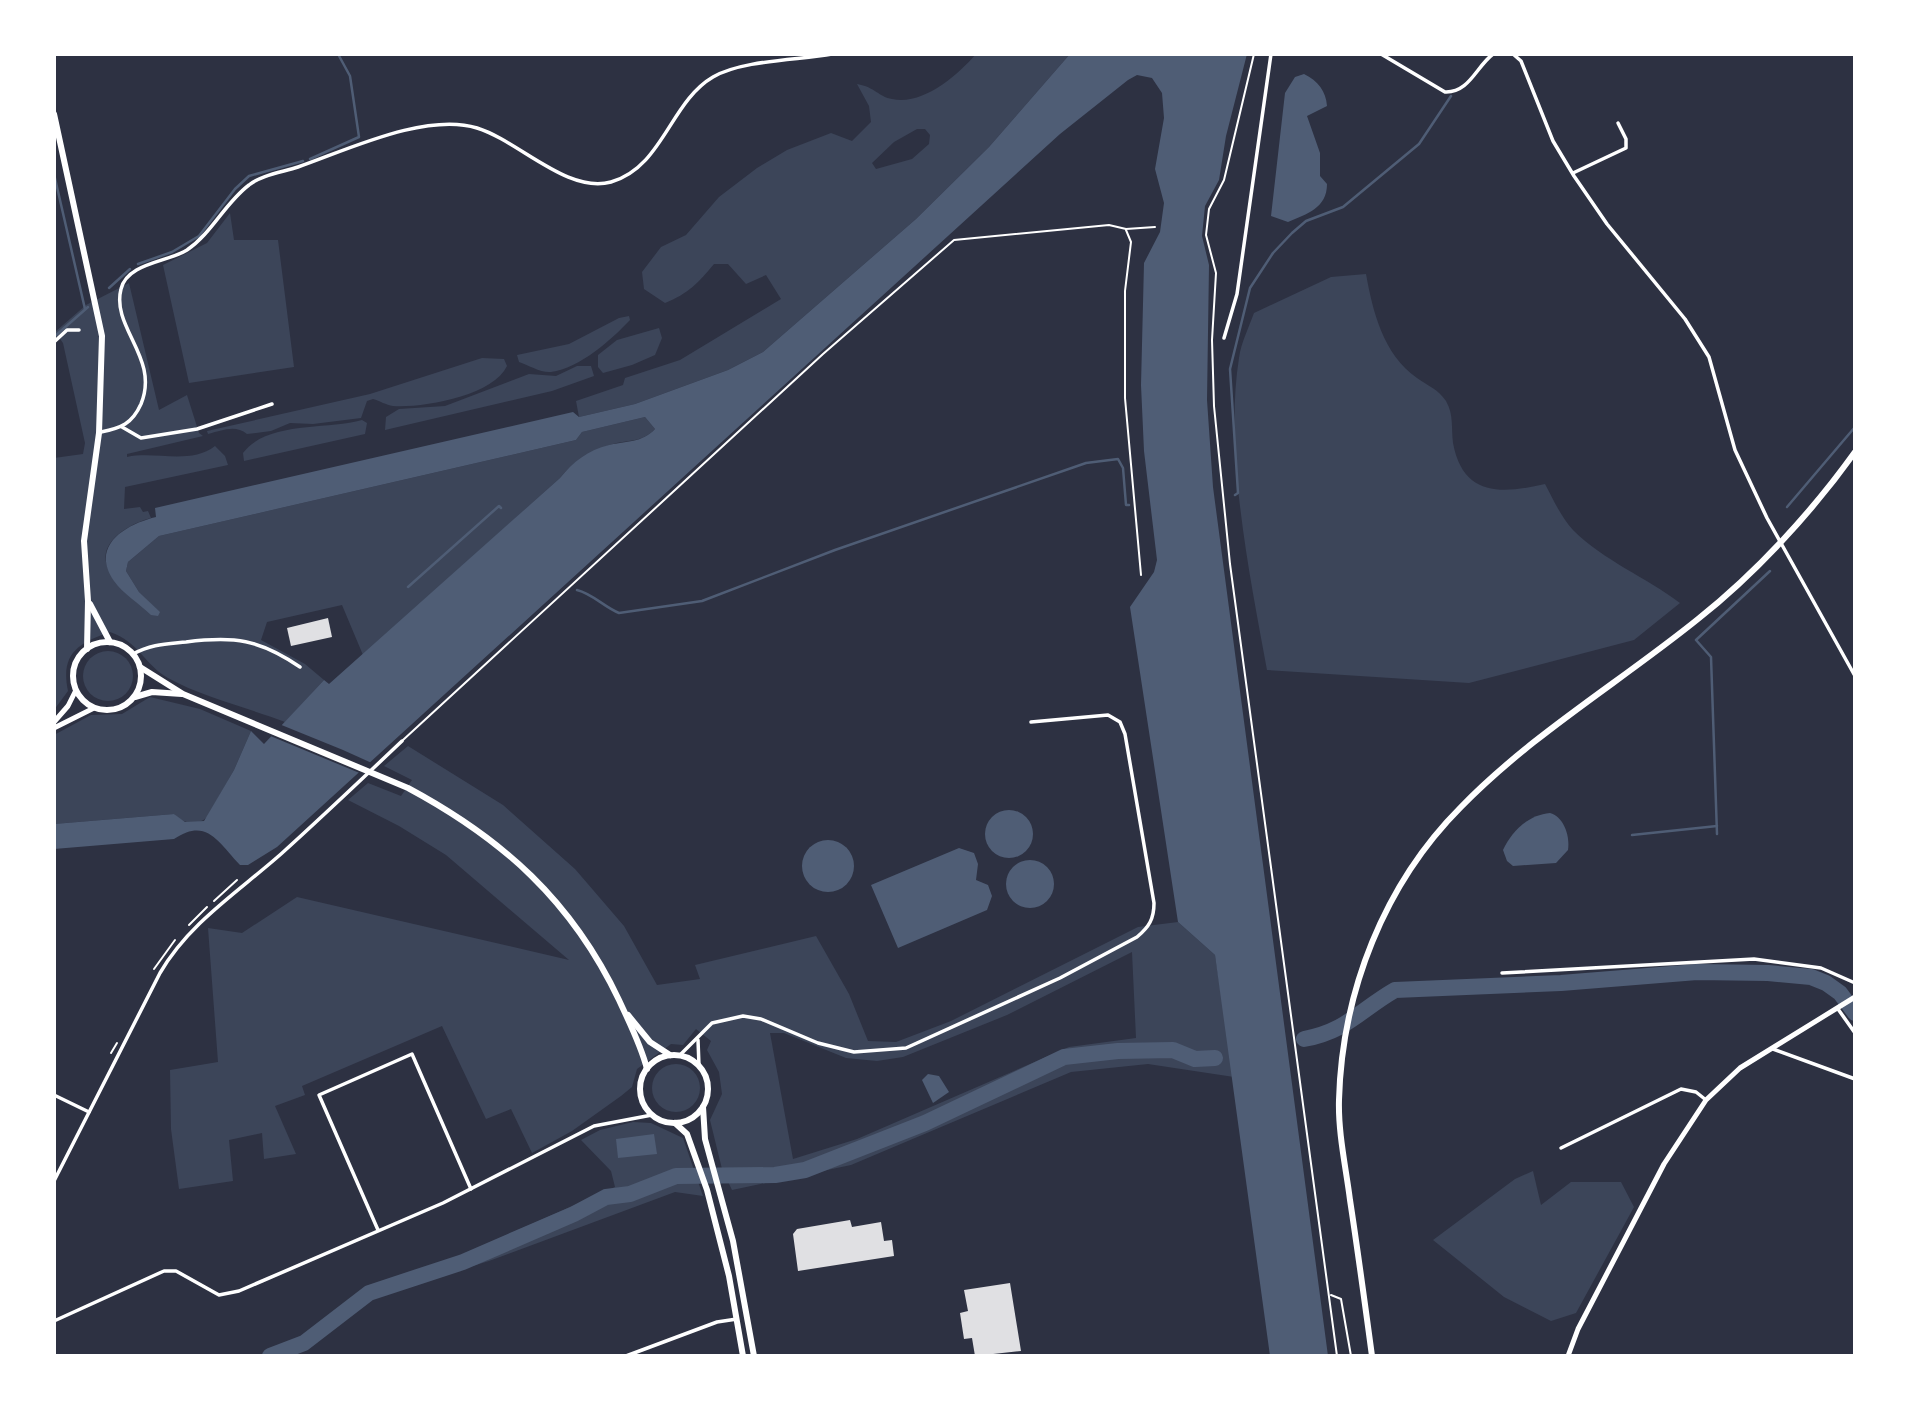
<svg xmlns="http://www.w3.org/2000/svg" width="1909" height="1410" font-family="'Archivo Narrow',sans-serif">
<rect width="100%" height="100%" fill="#2d3142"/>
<g fill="#3c4559" fill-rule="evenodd">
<path d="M976,54h94l-81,93 -73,72 -153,133 -35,18 -93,34 -56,13 -3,-16 47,-16 2,-7 55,-18 101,-61 -15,-24 -20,9 -18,-20h-14c-15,18 -26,30 -49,39l-21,-14 -2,-17 19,-25 25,-12 33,-38 38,-29 30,-18 44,-17 21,8 19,-19 -2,-16 -12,-22c18,3 22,13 35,15 30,7 65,-23 84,-45zM917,129h8l5,6 -1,9 -17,15 -36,10 -4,-6 22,-21z"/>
<path d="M230,213l4,27h44l16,127 -105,16 -26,-118 44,-22z"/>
<path d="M1366,274c7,38 17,80 51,104 11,8 21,11 29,23 8,14 5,27 7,42 10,54 49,51 92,41 8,15 16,33 28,46 31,31 73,47 107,73l-46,37 -165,43 -202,-13c-17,-93 -43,-218 -28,-312 2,-15 10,-31 15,-45l77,-36z"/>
<path d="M129,283l30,127 28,-15 12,38 4,3 -76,18v3c28,-6 64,8 88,-11l10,10 3,9 -103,22 -1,22 16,-2 3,5 5,-1 3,7c-20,5 -57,25 -42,52 6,12 39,33 50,42l-20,-20 -13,-21 2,-9 31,-26 417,-96 6,-8 63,-15 10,12c-14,15 -31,10 -48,17 -19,7 -35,17 -47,32l-197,177 -21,-50 -75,17 -6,18 44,24 19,16 -39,42c-36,-14 -83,-25 -117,-44 -24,-14 -29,-36 -58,-46 -31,11 -50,21 -42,59l-14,19v-252l29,-4 2,-11 -22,-100 -8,-11 31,-27z"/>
<path d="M629,316l1,4c-19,20 -50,48 -79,52 -10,1 -23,-7 -32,-10l-2,-7 52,-11 50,-26z"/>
<path d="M659,328l3,10 -7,17 -23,10 -29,8 -5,-6v-12l19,-15z"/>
<path d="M482,358l22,1 3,7c-14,30 -84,42 -114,40 -7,-1 -13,-5 -20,-7l-6,2 -6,17 -48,6 -23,-1 -19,8 -24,3c-12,-10 -26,-3 -39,0l-1,-3 163,-37z"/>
<path d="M577,366h14l3,10 -42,15 -167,39 1,-13 13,-8 46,-3 84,-32 27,2z"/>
<path d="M362,420l5,3 -2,11 -121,27 -1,-8c24,-32 83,-23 119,-33z"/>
<circle cx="108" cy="676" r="25"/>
<path d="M150,697l50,12 51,22 -17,39 -27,47c-10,10 -25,6 -33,-3l-120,10v-89l37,-20 31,-1z"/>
<path d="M408,746l95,59 72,64 49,57 33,59 43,-6 -5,-14 121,-29 33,58 19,47 28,1 55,-21 187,-94 40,-5 37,33 19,122 -86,-13 -77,8 -220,93 -119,25 -10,-21 -12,-49 12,-26 -3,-22 -12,-22 4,-9 -15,-12 -13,16 -12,-1 -34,25 -5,18 -11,9 -49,35 -40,22 -21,-44 -25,10 -44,-93 -140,60 3,9 -30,11 21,48 -32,5 -2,-26 -33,7 4,41 -54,8 -8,-60 -1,-59 48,-8 -10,-134 34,5 55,-36 272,63 -123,-105 -47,-29 -51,-26 20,-17 33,13 11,-16 -28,-14zM1132,952l4,86 -67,9 -212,92 -64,20 -23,-126h14l62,25 31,3 26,-4 104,-42z"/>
<circle cx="676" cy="1088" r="24"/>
<path d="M633,1122l18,1 32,15 20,58 -28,-4 -186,69 -59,18 -3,-12 28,-9 160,-71 -4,-16 -30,-31 19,-10z"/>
<path d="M1533,1171l8,34 30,-23h50l13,25 -58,106 -25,8 -47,-24 -71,-57 82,-61z"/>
</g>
<g fill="#4f5d75">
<path d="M1070,54h177l-21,82 -7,44 -14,26 -3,30 7,29 -2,135 6,87 115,869h-58l-55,-401 -37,-33 -48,-315 24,-35 3,-12 -13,-109 -3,-66 3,-122 16,-31 4,-29 -9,-34 9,-51 -2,-25 -10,-15 -15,-3 -9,5 -68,54 -783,713 -29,18h-8c-22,-23 -33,-48 -66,-26l-120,10v-25l120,-10 11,8 19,-1 30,-51 17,-39 13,13 60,-64 5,4 231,-206c13,-16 28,-28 49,-33 17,-4 33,-2 46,-16l-10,-12 -63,15 -6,8 -417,96 -31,26 -2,9 13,21 21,20 -2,4 -7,-1c-11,-11 -28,-21 -37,-34 -25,-36 13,-57 42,-64l-1,-9 418,-96 6,5 56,-13 93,-34 35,-18 153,-133 73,-72z"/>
<path d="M1304,74c14,7 22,17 23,32l-20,10 13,37v23l7,8c0,24 -20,30 -39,38l-17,-6 14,-123 10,-16z"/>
<circle cx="1009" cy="834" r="24"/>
<path d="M1550,813c14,4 20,23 18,37l-12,13 -43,3 -6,-5 -4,-11c9,-19 25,-35 47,-37z"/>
<circle cx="828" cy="866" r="26"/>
<path d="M959,848l15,5 4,11 -2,16 12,5 4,11 -5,14 -89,38 -27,-63z"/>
<circle cx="1030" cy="884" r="24"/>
<path d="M928,1074l11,2 10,16 -16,11 -11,-23z"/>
<path d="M654,1134l3,20 -39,4 -2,-19z"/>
</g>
<path fill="#2d3142" d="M279,724l64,26 31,14 -12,10 -94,-39z"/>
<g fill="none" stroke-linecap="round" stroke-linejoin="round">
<g stroke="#4f5d75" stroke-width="2.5">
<path d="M310,159l49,-22 -9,-61 -12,-22"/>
<path d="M54,174l31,135"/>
<path d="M138,264l34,-12 27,-16 36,-47 14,-13 54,-15"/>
<path d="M109,288l21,-19"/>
<path d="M54,337l34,-30"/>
<path d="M1235,495l3,-2 -8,-124 20,-81 23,-35 19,-20 14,-12 37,-14 76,-63 32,-48"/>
<path d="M1787,507l68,-80"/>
<path d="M408,587l91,-81 2,2"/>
<path d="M577,590c16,4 27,17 42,23l83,-12 133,-51 251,-87 32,-4 5,9 3,37h3"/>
<path d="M1717,834l-6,-177 -15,-17 74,-69"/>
<path d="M1632,835l85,-9"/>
</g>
<g stroke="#4f5d75" stroke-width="16">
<path d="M1304,1039c43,-8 56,-29 91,-49l166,-7 136,-11 71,1 43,4 15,6 14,10 15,20"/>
<path d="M270,1356l34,-13 65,-50 94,-31 111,-48 32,-17 24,-3 46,-18 99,-1 30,-5 120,-47 139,-66 54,-6 55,-1 22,9 20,-1"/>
</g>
</g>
<g fill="#e0e0e3">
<path d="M328,618l4,19 -41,9 -4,-18z"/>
<path d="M850,1220l2,7 29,-5 3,19 8,-1 2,16 -96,15 -5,-37 4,-5z"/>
<path d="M1010,1283l11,68 -46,5 -3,-18 -8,1 -4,-26 8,-2 -4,-21z"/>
</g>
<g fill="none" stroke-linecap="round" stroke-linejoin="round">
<g stroke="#fff" stroke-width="2">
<path d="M1254,54l-30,126 -15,29 -3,26 10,38 -4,67 2,66 16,158 107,792"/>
<path d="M214,901l23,-21"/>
<path d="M189,925l18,-18"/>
<path d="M154,969l21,-29"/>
<path d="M111,1053l6,-10"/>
<path d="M1331,1295l10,4 10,57"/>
</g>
<g stroke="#fff" stroke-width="2">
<path d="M1126,230l5,12 -6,49v107l16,177"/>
<path d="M403,740l420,-386 131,-114 155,-15 17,4 29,-2"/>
</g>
<g stroke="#fff" stroke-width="3.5">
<path d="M1381,54l64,38c24,1 31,-25 48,-38"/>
<path d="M1513,54l8,7 32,80 21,35 33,48 78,95 24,38 26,93 32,68 88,158"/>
<path d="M1573,173l53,-25v-9l-8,-16"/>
<path d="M1224,338l13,-44 34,-240"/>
<path d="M54,342l13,-12h12"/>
<path d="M122,427l19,11 56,-9 75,-25"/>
<path d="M101,432c20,-4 31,-8 40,-28 19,-46 -30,-76 -20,-115 6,-26 47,-27 66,-39 25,-17 38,-47 62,-65 12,-10 34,-13 49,-18 49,-17 128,-55 179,-39 42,13 90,66 134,54 52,-15 59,-80 102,-105 29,-17 86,-17 119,-23"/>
<path d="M133,654c18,-10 33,-10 53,-12 48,-6 73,-3 114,25"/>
<path d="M1502,973l252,-14 67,9 34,15"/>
<path d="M1838,1009l17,24"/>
<path d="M698,1040l1,26"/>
<path d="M1773,1049l82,30"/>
<path d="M679,1056l33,-33 31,-7 18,3 57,24 36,9 52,-4 154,-70 77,-41c12,-10 17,-18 17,-34l-29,-169 -5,-12 -12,-7 -77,7"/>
<path d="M54,1095l35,17"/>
<path d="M1561,1148l120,-59 15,3 10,8"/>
<path d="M54,1181l106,-208c29,-50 78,-81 121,-119 41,-37 81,-75 121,-113"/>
<path d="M378,1230l-59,-135 93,-41 59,135"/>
<path d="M54,1321l110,-50h12l43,24 20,-4 204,-88 151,-77 58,-11"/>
<path d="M626,1356l91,-34 20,-3"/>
</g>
<g stroke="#fff" stroke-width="5">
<path d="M54,722l14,-16 8,-16"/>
<path d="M54,728l40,-20"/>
<path d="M1568,1356l10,-27 86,-165 42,-64 34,-32 115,-71"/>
</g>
<g stroke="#fff" stroke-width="6">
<path d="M54,114l48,222 -3,97 -15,108 4,60 -1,48"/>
<path d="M90,604l20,38"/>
<circle cx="107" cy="676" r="34"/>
<path d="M140,667l43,27 225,94c95,51 164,113 211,212 10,22 22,45 28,69"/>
<path d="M135,697l17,-5 30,2"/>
<path d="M628,1015l22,27 20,13"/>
<circle cx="674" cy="1089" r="34"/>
<path d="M703,1107l2,32 28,102 21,115"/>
<path d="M675,1123l12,11 20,56 22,86 14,80"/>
<path d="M1372,1356c-7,-52 -14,-104 -22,-156 -4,-32 -12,-67 -11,-100 3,-108 45,-216 122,-293 70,-72 159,-125 237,-188 58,-46 114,-107 157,-167"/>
</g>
</g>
<rect width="1909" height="1410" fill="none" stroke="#ffffff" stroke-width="112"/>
</svg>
